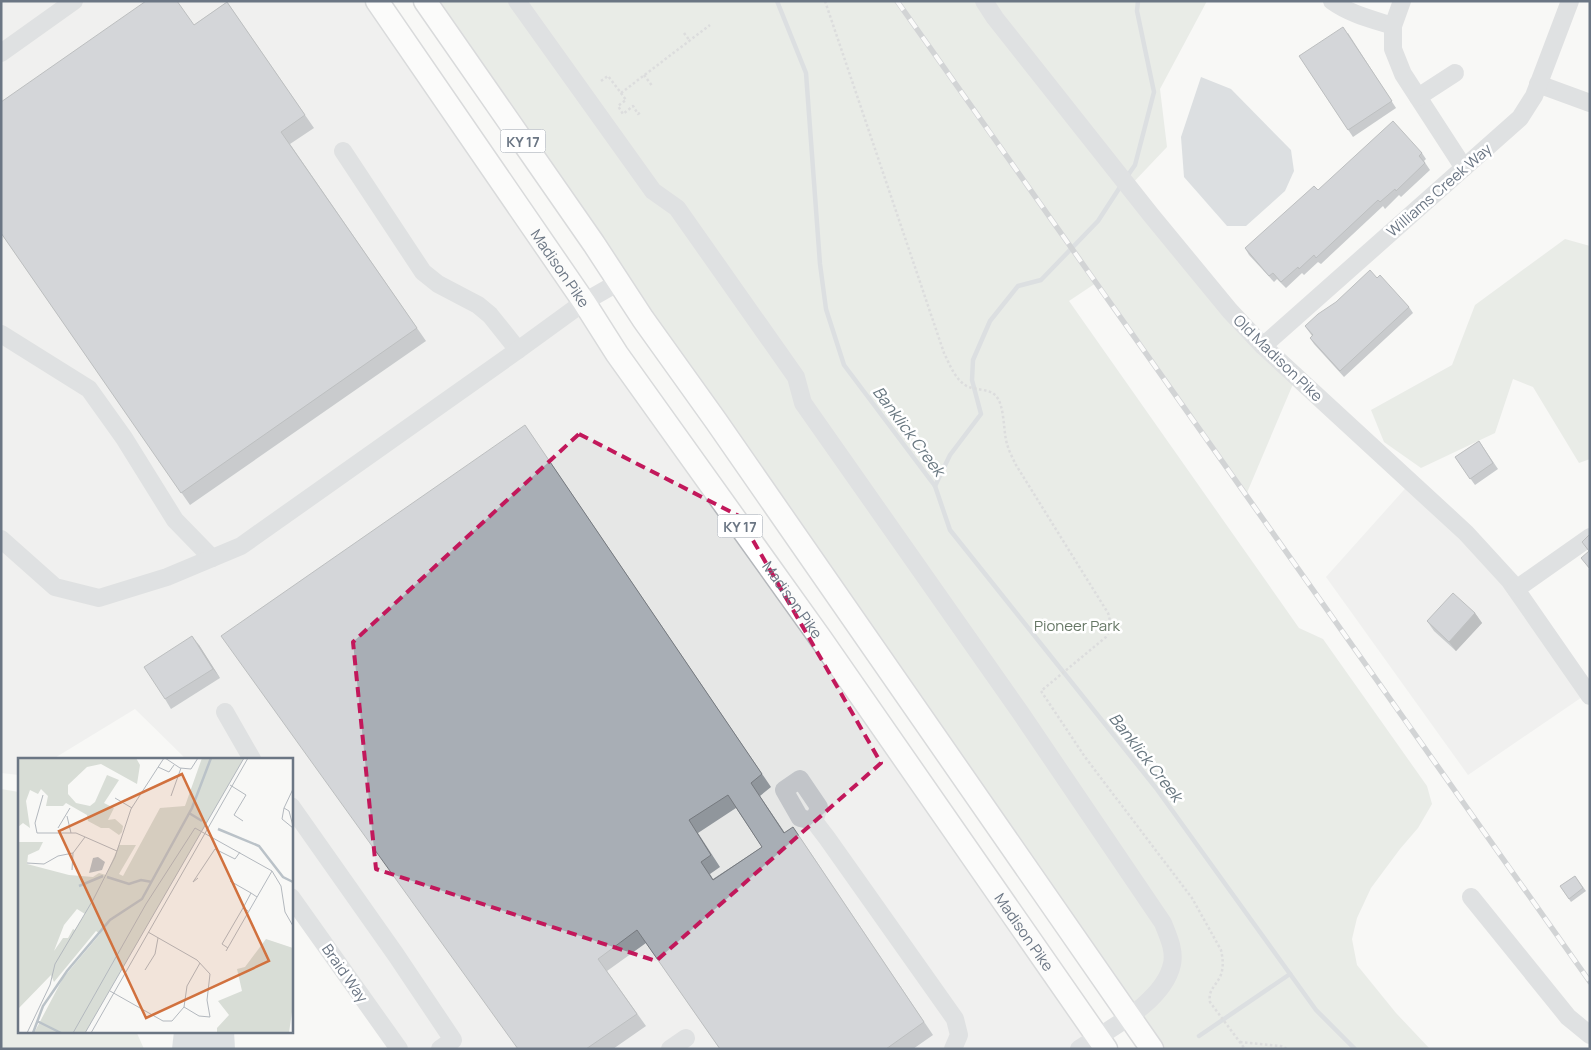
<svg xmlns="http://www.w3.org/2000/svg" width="1591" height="1050" font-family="Manrope,sans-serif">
<rect width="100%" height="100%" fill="#f8f8f6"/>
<g fill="#e6e7e6">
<path d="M1,1h376l721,1035 -19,13h-680l-108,-152v-138h-105l-51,-50 -82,50h-34v16l-18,-2z"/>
<path d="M1411,482l55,51 122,160 -120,82 -142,-198z"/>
</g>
<g fill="#d8ddd6">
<path d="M425,1h782l-47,88 7,58 -38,40 167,190 -50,118 -150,-212 -27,18 230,327 24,11 104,147 5,18 -14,24 -18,21 -29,39 -14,30 -5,21 5,26 39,48 34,36h-278z"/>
<path d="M1565,239l25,7v213l-11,4 -46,-76 -20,-8 -18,54 -74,35 -37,-26 -13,-32 81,-45 23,-60z"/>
<path d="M1,789l18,3v239h117l8,18h-143z"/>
</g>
<g fill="#bac2c8">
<path d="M1201,77l30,12 60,61 3,21 -9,20 -39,35h-19l-43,-49 -3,-40z"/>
<path d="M174,1031h60l1,18h-63z"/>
</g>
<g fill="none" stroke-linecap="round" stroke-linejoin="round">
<g stroke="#bac2c8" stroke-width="4.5">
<path d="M777,1l29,72 14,191 6,45 18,56 91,121 15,44 206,258 160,222 39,39"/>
<path d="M1126,178l9,-13 19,-73 -17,-81 1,-10"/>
<path d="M935,486l15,-31 31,-41 -9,-34 1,-20 17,-39 28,-35 23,-6 57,-59 24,-37"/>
<path d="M1199,1036l91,-62"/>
</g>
<defs>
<g id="major">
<path id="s1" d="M377,1l207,301 33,52 204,285 285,410"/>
<path d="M425,1l169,243 49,75 73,102 436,628"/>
</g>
</defs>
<use href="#major" stroke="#b4b7bb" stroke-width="25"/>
<g stroke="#babcbf" stroke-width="2.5" stroke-dasharray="2.5 2.5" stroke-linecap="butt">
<path d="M825,1l119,352c6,12 12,29 25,34 8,3 20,2 26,8 10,9 8,36 12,49 2,7 6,15 9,21l92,148c3,9 3,15 -2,24l-65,54 44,66 107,141 29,52c2,9 3,18 -1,27 -5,10 -12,13 -10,25l35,47"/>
<path d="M684,33l6,8"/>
<path d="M644,75l9,12"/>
<path d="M601,81l7,-5 13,17 89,-68"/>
<path d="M621,93l5,7 -8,6 5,8 10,-8 5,8 3,-2"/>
<path d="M1240,1042l41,4 6,3"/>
</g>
<g stroke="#c2c5c9" stroke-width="18">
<path d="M517,1l136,190 24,17 119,169 7,26 217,309 143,211c5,13 12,27 9,41 -8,38 -63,65 -93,85"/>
<path d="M984,1l11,17 156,197 79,96 33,35 203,187 44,48 80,115"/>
<path d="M1332,1c18,13 39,18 61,25"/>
<path d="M1402,1l-9,25v23l10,25 61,94"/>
<path d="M1,53l73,-52"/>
<path d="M1538,84l52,19"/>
<path d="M1418,97l37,-24"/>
<path d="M343,151l80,121 15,12 40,21 12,10 28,35"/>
<path d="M1,334l88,55 35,49 51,82 37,38"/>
<path d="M1263,346l257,-228 14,-22 36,-95"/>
<path d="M1,539l54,48 44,11 68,-21 74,-31 277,-196 66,-48 35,-20"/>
<path d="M1516,589l74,-52"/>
<path d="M225,712l27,47"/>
<path d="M291,806l105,149 57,85 -13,9"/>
<path d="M814,821l5,-14 -19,-28 -16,11 16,28 14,3 13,17 128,181 4,16 -6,14"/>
<path d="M291,897l108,152"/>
<path d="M1471,897l97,120 22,18"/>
<path d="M670,1049l16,-11"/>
</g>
<use href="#major" stroke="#fff" stroke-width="22"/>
<defs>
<path id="rail" d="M897,1l693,981"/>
</defs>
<use href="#rail" stroke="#a4a8ae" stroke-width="5.5"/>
<use href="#rail" stroke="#fff" stroke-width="4" stroke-dasharray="11" stroke-linecap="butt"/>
</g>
<g fill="#90969c" fill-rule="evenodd">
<path d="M227,2l87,126 -24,16 136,197 -236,164 -189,-272 193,-208z"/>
<path d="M1348,33l48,75 -43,29 -54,-81z"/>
<path d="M1422,153l4,6 -2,2 6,9 -29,27 -2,-2 -14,14 -2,-3 -62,58 -3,-2 -14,13 -2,-2 -16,15 -9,-9 -3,3 -25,-27 -4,-7 73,-58z"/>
<path d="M1377,278l32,29 4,6 -69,64 -30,-33 -4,-6 2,-2 -7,-10z"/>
<path d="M525,425l246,362 -11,9 25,37 17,7 131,195 -20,14h-193l-74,-106 -39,28 39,55 -33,23h-95zM736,808l26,39 -49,32 -3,-5 10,-7 -22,-34z"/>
<path d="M1479,441l19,28 -23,16 -20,-28z"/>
<path d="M1475,613l7,10 -26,28 -22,-20 -7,-10z"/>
<path d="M199,645l21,33 -49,31 -6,-10z"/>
<path d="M1575,876l11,15 -15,11 -11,-16z"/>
</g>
<g fill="#767a7f">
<path d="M1475,613l7,10 -26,28 -7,-9z"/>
<path d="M192,636l7,9 21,33 -7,-9z"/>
</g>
<g fill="#a8aeb5" stroke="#767a7f" fill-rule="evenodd">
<path d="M146,1h31l17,24 33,-23 78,113 -24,17 136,196 -236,165 -180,-260v-131z"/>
<path d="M1343,27l49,74 -44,29 -49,-74z"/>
<path d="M1393,121l29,32 -3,3 6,7 -29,28 -1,-2 -15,13 -2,-2 -62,58 -2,-3 -15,14 -1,-2 -17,15 -8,-9 -4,3 -24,-28 69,-62 4,4z"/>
<path d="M1370,270l7,8 3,-3 29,32 -69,64 -30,-33 3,-3 -8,-9 13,-12 18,-12z"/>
<path d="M525,425l237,349 -11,9 33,50 9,-6 131,195 -38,27h-166l-83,-119 -39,29 39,55 -51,35h-68l-297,-413zM728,795l34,52 -49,33 -12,-18 10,-7 -22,-35z"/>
<path d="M1479,441l14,22 -23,16 -15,-22z"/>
<path d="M1590,534v35l-9,-11 8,-7 -7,-9z"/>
<path d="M1453,593l22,20 -26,29 -22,-21z"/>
<path d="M192,636l21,33 -48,30 -21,-32z"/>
<path d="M1575,876l8,12 -14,11 -9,-13z"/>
</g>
<path d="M0 0H1591V1050H0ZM579,434l160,82 142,247 -225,198 -280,-92 -23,-227z" fill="#f8f8f6" fill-opacity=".55" fill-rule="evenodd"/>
<path fill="none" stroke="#c2185b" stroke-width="4" stroke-dasharray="10 6" stroke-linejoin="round" d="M579,434l160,82 142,247 -225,198 -280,-92 -23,-227z"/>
<g text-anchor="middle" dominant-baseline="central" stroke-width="5" stroke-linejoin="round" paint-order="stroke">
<g fill="#fff" stroke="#979fa9" stroke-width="1">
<rect x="500.5" y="129.5" width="45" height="23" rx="4"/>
<rect x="717.5" y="514.5" width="45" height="23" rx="4"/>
</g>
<g font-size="14" font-weight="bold" fill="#6b7684">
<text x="523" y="141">KY 17</text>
<text x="740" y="526">KY 17</text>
</g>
<g font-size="15" fill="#6b7684" stroke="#fff">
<text transform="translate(1439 190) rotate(-41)">Williams Creek Way</text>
<text stroke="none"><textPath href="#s1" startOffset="324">Madison Pike</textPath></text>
<text transform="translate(1278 358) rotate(44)">Old Madison Pike</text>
<text stroke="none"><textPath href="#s1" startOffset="729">Madison Pike</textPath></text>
<text stroke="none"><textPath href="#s1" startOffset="1134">Madison Pike</textPath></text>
<text transform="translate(345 973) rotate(55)">Braid Way</text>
</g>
<g font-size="15" fill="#667765" stroke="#fff">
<text x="1077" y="625">Pioneer Park</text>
</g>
<g font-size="16" font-style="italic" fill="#67767f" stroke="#fff">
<text transform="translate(909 431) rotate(53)">Banklick Creek</text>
<text transform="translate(1146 757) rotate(52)">Banklick Creek</text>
</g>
</g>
<g transform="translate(18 758)">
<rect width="275" height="275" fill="#f8f8f6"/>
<path d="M0,0h118l4,7 -3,19 -36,-20 -14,3 -19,18v9l8,9 14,3 5,-4 12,-27 12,5 -15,23 10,5 -6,12 7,-1 8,7 -1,6 -3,3 -10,-7h-8l-13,-7 -1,-6 -21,-12 -3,3h-17l2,-10 -7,-7 -3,5 -8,-4 -4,11 4,27 -7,-5 -5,4zM184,0h42l-159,275h-51l29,-55 37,-44 -4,-3 -42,51 -3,-7 -33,34v-167h25l-4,8 -11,5 -1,9 42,11 24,2 6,-4 7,2 13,-30h17l-17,29 4,2 37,-68 25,-2zM59,151l8,5 -10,16 -2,-1 -5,9h-5l-9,13 10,-26zM248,181l27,9v57l-4,28h-72v-5l12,-13 -11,-14 24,-10 -5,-22 8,-2z" fill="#d8ddd6" fill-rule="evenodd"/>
<path d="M80,99l7,5 -3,8 -13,3 4,-15z" fill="#bac2c8"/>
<path fill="none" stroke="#bac2c8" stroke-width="2.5" d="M171,55l13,8M200,71l41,17 24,31 10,5M89,119l22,7 12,-4 11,2M61,128l24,-10M19,263l24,12M15,275l10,-27 24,-35 43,-51 32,-21 50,-91 19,-50"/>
<path fill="none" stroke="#b3b8be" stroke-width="1" d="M147,0l15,10 11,1 7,-11M246,0h17M140,9l11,5 5,-7M212,27l16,10 -12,20 9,6M25,37l-8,28 2,10h39l41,18M153,38l10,-28M97,40l17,10M266,50l9,-19M49,58l4,17M275,68l-4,-15 -5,-3 -2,11 11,9M40,70l12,-20M9,105l17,1 14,-8 15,-3 12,-16M54,112l1,-17M180,120l-5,4 22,-33 20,10 5,-7M212,123l21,12M225,150l8,-15 6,4M130,174l49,28 13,14 -3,26 3,17 -11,-1 -15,-9M210,190l-6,-4 21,-36 5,3M208,193l46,-80M127,212l10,-16 3,-16M92,233l53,30h9l12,-14 3,-21 13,-23M9,275l23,-48 5,-21 38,-64 22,-43 16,-48 33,-51M55,275l73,-129 49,-76 77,43 9,15 4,26 8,14M67,275l159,-275M73,275l157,-275"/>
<path fill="#d1713e" fill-opacity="0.15" stroke="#d1713e" stroke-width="2.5" d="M164,16l87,187 -123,57 -87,-187z"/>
<rect width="275" height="275" fill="none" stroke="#6b7684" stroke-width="2.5"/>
</g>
<rect width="1591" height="1050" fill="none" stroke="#6b7684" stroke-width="5"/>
</svg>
